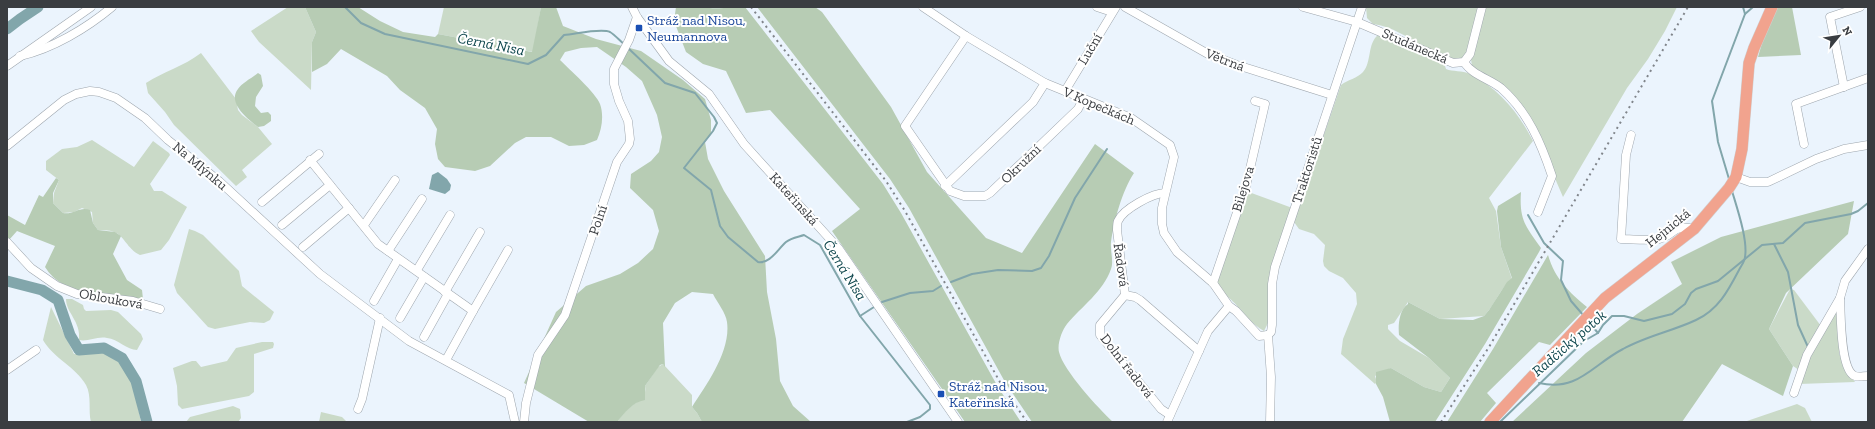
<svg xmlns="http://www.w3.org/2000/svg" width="1875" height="429" font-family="'Zilla Slab',serif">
<rect width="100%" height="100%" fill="#ebf4fd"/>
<g fill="#cadac8">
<path d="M288,7h17l11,25 -4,10 -1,48 -52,-48 -8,-11z"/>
<path d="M444,7h97l-8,45 -95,-18z"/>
<path d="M1366,7h113l-11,46 -7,6 -4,1c-11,-4 -22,-8 -32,-13 -17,-9 -33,-21 -52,-23l-6,-6z"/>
<path d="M1486,7h191l-12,24 -17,28 -21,29 -64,109 -34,-79 -57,-51 -1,-8z"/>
<path d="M1378,35l66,28 2,6c7,3 16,1 24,5 28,14 49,39 63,67l-44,57 7,13 5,36 11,32c-12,9 -17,26 -28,37l-44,3 -32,-17 -14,21 -6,2v4l12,12 29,17 21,20 -9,14 -17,-5 -33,-19 -16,8 2,6 -2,2 -34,-30 2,-15 14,-35 -1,-11 -13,-15 -14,-7 -5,-5 -1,-5 2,-16 -11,-11 -15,-5 -5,-7 47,-137c6,-5 17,-7 22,-13 9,-10 4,-28 15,-37z"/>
<path d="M201,53l35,46 2,11 4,5 16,12 14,17 -30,26 5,7 -11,9 -62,-61 -9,-13 -17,-19 -2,-10c17,-11 38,-17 55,-30z"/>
<path d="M92,140l42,27 19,-26 16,12 1,2 -20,29 4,7h8l25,16 -18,33 -8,10 -21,5c-13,-6 -16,-20 -26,-23 -5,-2 -11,-2 -16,-2l-5,-7 -1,-11 -10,-4 -8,4 -11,1 -10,-10 1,-10 5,-13 -13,-10v-9l16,-12 15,-2z"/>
<path d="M1246,191l49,18 -25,76 1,32 -7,14c-13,-8 -15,-12 -25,-23 -9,-11 -14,-11 -22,-26z"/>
<path d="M189,229l6,2 8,4 36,36 3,15 32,26 -4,8 -6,3 -14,-1 -35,7 -7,-2 -31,-34 -3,-8z"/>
<path d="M1790,289l4,1 27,36 -22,44 -6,-4 -24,-37z"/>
<path d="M66,299h6l11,6 1,4 2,2 25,-1 7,2 23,22 2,5 -6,11c-10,0 -19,-11 -30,-12 -10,-2 -19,4 -28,2 2,-19 -13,-27 -13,-41z"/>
<path d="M51,307l23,47 30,-1 15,9 14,22 8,38h-50c-3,-11 1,-26 -5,-37 -10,-18 -33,-27 -43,-45z"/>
<path d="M1836,311l3,2 2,37 -2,3 5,14 11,15 -56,2 11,-30z"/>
<path d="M262,342h11l1,2 -1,4 -19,6v38l-5,4 -67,13 -4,-4 -1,-19 -4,-18 19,-7h4l5,6 26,-6 9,-13z"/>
<path d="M663,364l29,31v12l5,6 5,9h-85c4,-5 8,-11 13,-15 8,-6 17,-9 15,-21l13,-19z"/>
<path d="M1797,404l8,4 7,14h-68z"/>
<path d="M233,406l7,3 1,9 -3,4h-52l4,-5z"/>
<path d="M321,412l21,5 5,5h-28z"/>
</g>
<g fill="#b7ccb4">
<path d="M305,7h53l22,14 23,11 32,5 3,-3 94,18 9,-45h15l7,19 33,13 45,12 42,29 22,19 6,21v14l-6,8 3,17 16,32 41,65 2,36 9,47 4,42 13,25 18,16h-109l-5,-9 -5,-6c15,-23 39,-56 35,-85 -1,-9 -10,-20 -14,-28l-21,-2 -17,11 -12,20 2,44 -2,-3 -3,1 -15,21v14c-13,2 -20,13 -28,22h-28l-65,-39 32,-71 30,-26 34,-12 18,-11 15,-14 6,-18 -6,-21 -23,-22 1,-14 20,-13 8,-9 3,-15 -5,-22 -15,-34 -16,-14 -29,-20 -16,1 -16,4 -5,8c9,9 36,33 40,44 4,11 2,25 -3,36l-13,5 -15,1 -18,-9h-25l-11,6 -25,23 -15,5 -30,-4 -7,-8 -3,-15 2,-15 -12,-21 -25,-18 -13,-14 -46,-27 -14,15 -15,8v-30l4,-10z"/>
<path d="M676,7h29c6,3 31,0 40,0l138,177 18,29 97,174 23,35h-56l-133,-191 28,-22 -90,-99 -24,3 -20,-42 -23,-7 -17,-12 -12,-31z"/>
<path d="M757,7h58l7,5 69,95 36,65 59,66 36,15 73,-109 39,29c-12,18 -20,48 -23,69 -1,9 3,19 0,27 -8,23 -29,37 -44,55 -5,6 -10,20 -8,28 4,18 40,57 54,70h-81l-27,-40 -96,-174 -19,-29z"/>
<path d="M1776,7h16l9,48 -43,2 6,-21z"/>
<path d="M258,73l3,2 2,11 -7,11 -1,9 6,7 7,-1 3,3v6l-7,5 -6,1c-10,-8 -31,-24 -20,-38 4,-6 14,-11 20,-16z"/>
<path d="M56,178l3,2 -6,13v10l10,10c10,2 17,-7 27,-3l3,13 5,7 17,2 6,4 -8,18 14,26 15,10 1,9c-32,-3 -79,-1 -98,-32l10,-21 -38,-15 -8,9 -2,-2v-23l18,10 14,-30 4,2z"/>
<path d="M1521,192c-2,28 5,35 20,56l-2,4 -54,92 -50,78h-45l-7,-25 -7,-13v-12l15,-4 33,19 17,5 9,-14 -21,-20 -30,-23c-1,-10 0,-25 9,-31v-2l32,17 33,1 11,-4 5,-6 18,-28 5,-4 -11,-31 -4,-36 1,-5z"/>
<path d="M1854,201l-6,33 -62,59 -17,36 24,37 -10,30 -61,-32 -40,58h-170l74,-69 51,-39 45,-30 -11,-22 50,-25z"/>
<path d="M1548,255c7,24 21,37 39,52l-37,38 -11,-3 -52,51 9,10 -16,19h-33l46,-73z"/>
</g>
<path fill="#82a6ab" d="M438,172l9,7 4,6 -1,5 -5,4 -16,-5 3,-14z"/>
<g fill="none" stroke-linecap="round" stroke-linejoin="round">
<g stroke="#82a6ab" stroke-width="2">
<path d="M345,7l16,16 24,11 143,30 18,-9 18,-20c12,-1 37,-7 46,-3 5,3 10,9 15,13"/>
<path d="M1743,7l2,7"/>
<path d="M628,48l37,35 30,10 19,24 3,6 -4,8 -29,37 27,22 9,36 8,11 30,25c12,2 19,-12 28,-20 5,-4 12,-5 18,-7l16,10 40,71 70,89v4l-10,8 -13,5"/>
<path d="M1729,179l-11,-37 -6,-41 33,-87 8,-7"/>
<path d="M1528,215l16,28 19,18 -2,19 10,21 13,15"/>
<path d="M1774,244l14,28 10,53 10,22"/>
<path d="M951,282l21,-8 26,-4 34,1 9,-3 8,-12 26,-58 32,-49"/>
<path d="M882,302l28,-9 23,-2 8,-5"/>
<path d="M860,316l14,-9"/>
<path d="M1588,321l10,12"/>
<path d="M1539,383c39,9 53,-18 84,-34 23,-13 50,-18 73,-29 22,-10 32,-29 43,-50 2,-4 6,-9 6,-13 3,-17 -8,-49 -13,-66"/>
<path d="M1500,422l84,-81 14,-8 5,-8 9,-9h12l20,5 28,-7 13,-10 6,-11 5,-4 22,-8 44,-36 21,-2 22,-20 46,-9 7,-3 10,-8"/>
</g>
<g stroke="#82a6ab" stroke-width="11">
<path d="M7,29l13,-10 18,-12"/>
<path d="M7,281l35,9 16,10 12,35 9,15 25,-2 18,10 14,23 11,41"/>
</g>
<defs>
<g id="minor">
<path d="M632,7l5,10 32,44 40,33 35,50 95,105 119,173"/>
<path d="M923,7l43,29 79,47 86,35 39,27 4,12 -12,51v16l2,9 13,19 36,31 16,23 7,5 23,25 9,-1"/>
<path d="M1097,7l15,5"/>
<path d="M1125,7l83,47 29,11 95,30"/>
<path d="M1303,7l54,15 96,41 11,-1 6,-8 12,-47"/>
<path d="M966,36l-61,90 45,65 14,5h21l5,-3 88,-84 5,-10"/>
<path d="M20,56c32,-7 67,-28 92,-49"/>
<path d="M1464,62c8,13 26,17 37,26 27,24 40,55 51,88l-14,36"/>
<path d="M7,66l84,-59"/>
<path d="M1844,87l-14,-70 30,-10"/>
<path d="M1065,91l51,-84"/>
<path d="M1631,135l-5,20 -5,84c12,0 26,2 38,0 15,-3 14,-16 35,-10"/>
<path d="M1804,144l-8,-40 72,-26"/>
<path d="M7,146l57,-46 12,-6 14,-3 9,1 17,6 29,20 23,22 51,41 101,93 89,67 100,54 6,27"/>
<path d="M310,160l68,84 95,67 -27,49"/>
<path d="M1736,177l14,5h18l48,-23 28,-10 24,-4"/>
<path d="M945,186l88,-84 12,-19"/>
<path d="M262,202l57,-48"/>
<path d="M282,225l48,-40"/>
<path d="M364,225l31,-45"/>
<path d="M7,242l24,26 26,18 20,8 56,7 27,8"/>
<path d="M303,247l46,-39"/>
<path d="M388,251l34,-52"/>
<path d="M417,270l33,-55"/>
<path d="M1213,283l33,-97 19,-82 -10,-3"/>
<path d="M445,292l35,-60"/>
<path d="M1125,295l-25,30v10l61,74 9,6"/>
<path d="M1125,295l-8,-65c0,-3 0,-7 1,-9 5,-12 35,-28 47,-28"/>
<path d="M1125,295l10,2 5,3 59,51"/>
<path d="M1840,298c1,16 0,67 13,77 4,3 10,1 15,1"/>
<path d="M374,301l24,-42"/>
<path d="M473,311l35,-61"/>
<path d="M400,318l24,-41"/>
<path d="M1268,335l3,-3 1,-7v-41l3,-17 87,-260"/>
<path d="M1268,335l3,42 -1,45"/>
<path d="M424,337l24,-43"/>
<path d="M7,370l29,-20"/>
<path d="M1794,393l13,-38 33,-57 5,-17 23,-32"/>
<path d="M358,409l4,-10 18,-81"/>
<path d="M524,422l2,-19 12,-48 27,-40 52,-153 12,-18 1,-5 -2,-18 -9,-20 -5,-17v-15l15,-29 8,-23"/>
<path d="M1167,422l41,-91 21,-25"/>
</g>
<path id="major" d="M1490,422l115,-124 89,-69 35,-41 7,-11 6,-28 7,-86 5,-15 18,-41"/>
</defs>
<use href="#minor" stroke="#9ea6ae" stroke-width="9"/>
<use href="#major" stroke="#d0d0d1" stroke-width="12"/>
<use href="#minor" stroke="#fff" stroke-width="8"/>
<use href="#major" stroke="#f1a38e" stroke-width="11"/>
<g stroke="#80858b" stroke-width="2" stroke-dasharray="2 4" stroke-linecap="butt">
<path d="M751,7l135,174 19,30 96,173 26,38"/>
<path d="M1441,422l48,-75 199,-340"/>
</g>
</g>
<g fill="#1a4fb4" stroke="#fff" stroke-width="1.5">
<rect x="635" y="24" width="8" height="8" rx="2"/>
<rect x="937" y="390" width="8" height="8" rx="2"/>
</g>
<g text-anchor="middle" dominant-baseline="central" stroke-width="4" stroke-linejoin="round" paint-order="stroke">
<g font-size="14" fill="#164399" stroke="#fff" text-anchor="start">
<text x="647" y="20">Stráž nad Nisou,<tspan x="647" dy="16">Neumannova</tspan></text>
<text x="949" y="386">Stráž nad Nisou,<tspan x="949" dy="16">Kateřinská</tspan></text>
</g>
<g font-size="14" fill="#3a3d41" stroke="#fff">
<text transform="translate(1415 46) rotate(23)">Studánecká</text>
<text transform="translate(1090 49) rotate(-59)">Luční</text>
<text transform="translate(1225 60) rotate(21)">Větrná</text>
<text transform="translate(1099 106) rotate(23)">V Kopečkách</text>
<text transform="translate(1021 164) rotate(-44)">Okružní</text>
<text transform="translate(200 166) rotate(40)">Na Mlýnku</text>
<text transform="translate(1307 170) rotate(-72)">Traktoristů</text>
<text transform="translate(1243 189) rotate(-73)">Bilejova</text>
<text transform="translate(794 199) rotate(48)">Kateřinská</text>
<text transform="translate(598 220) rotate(-71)">Polní</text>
<text transform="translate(1668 228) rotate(-39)">Hejnická</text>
<text transform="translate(1121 265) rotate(82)">Řadová</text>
<text transform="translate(111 299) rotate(10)">Oblouková</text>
<text transform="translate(1127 366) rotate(52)">Dolní řadová</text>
</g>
<g font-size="15" font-style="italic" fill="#0e464d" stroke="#fff">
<text transform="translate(491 44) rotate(11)">Černá Nisa</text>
<text transform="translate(845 270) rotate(58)">Černá Nisa</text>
<text transform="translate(1569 343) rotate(-41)">Radčický potok</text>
</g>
</g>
<rect width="1875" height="429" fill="none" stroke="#3a3d41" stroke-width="16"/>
<g transform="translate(1839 36) rotate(60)" stroke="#ffffff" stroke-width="3" paint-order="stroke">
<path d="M0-3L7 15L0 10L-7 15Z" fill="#3a3d41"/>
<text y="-6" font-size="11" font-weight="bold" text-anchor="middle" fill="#3a3d41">N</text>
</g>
</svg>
